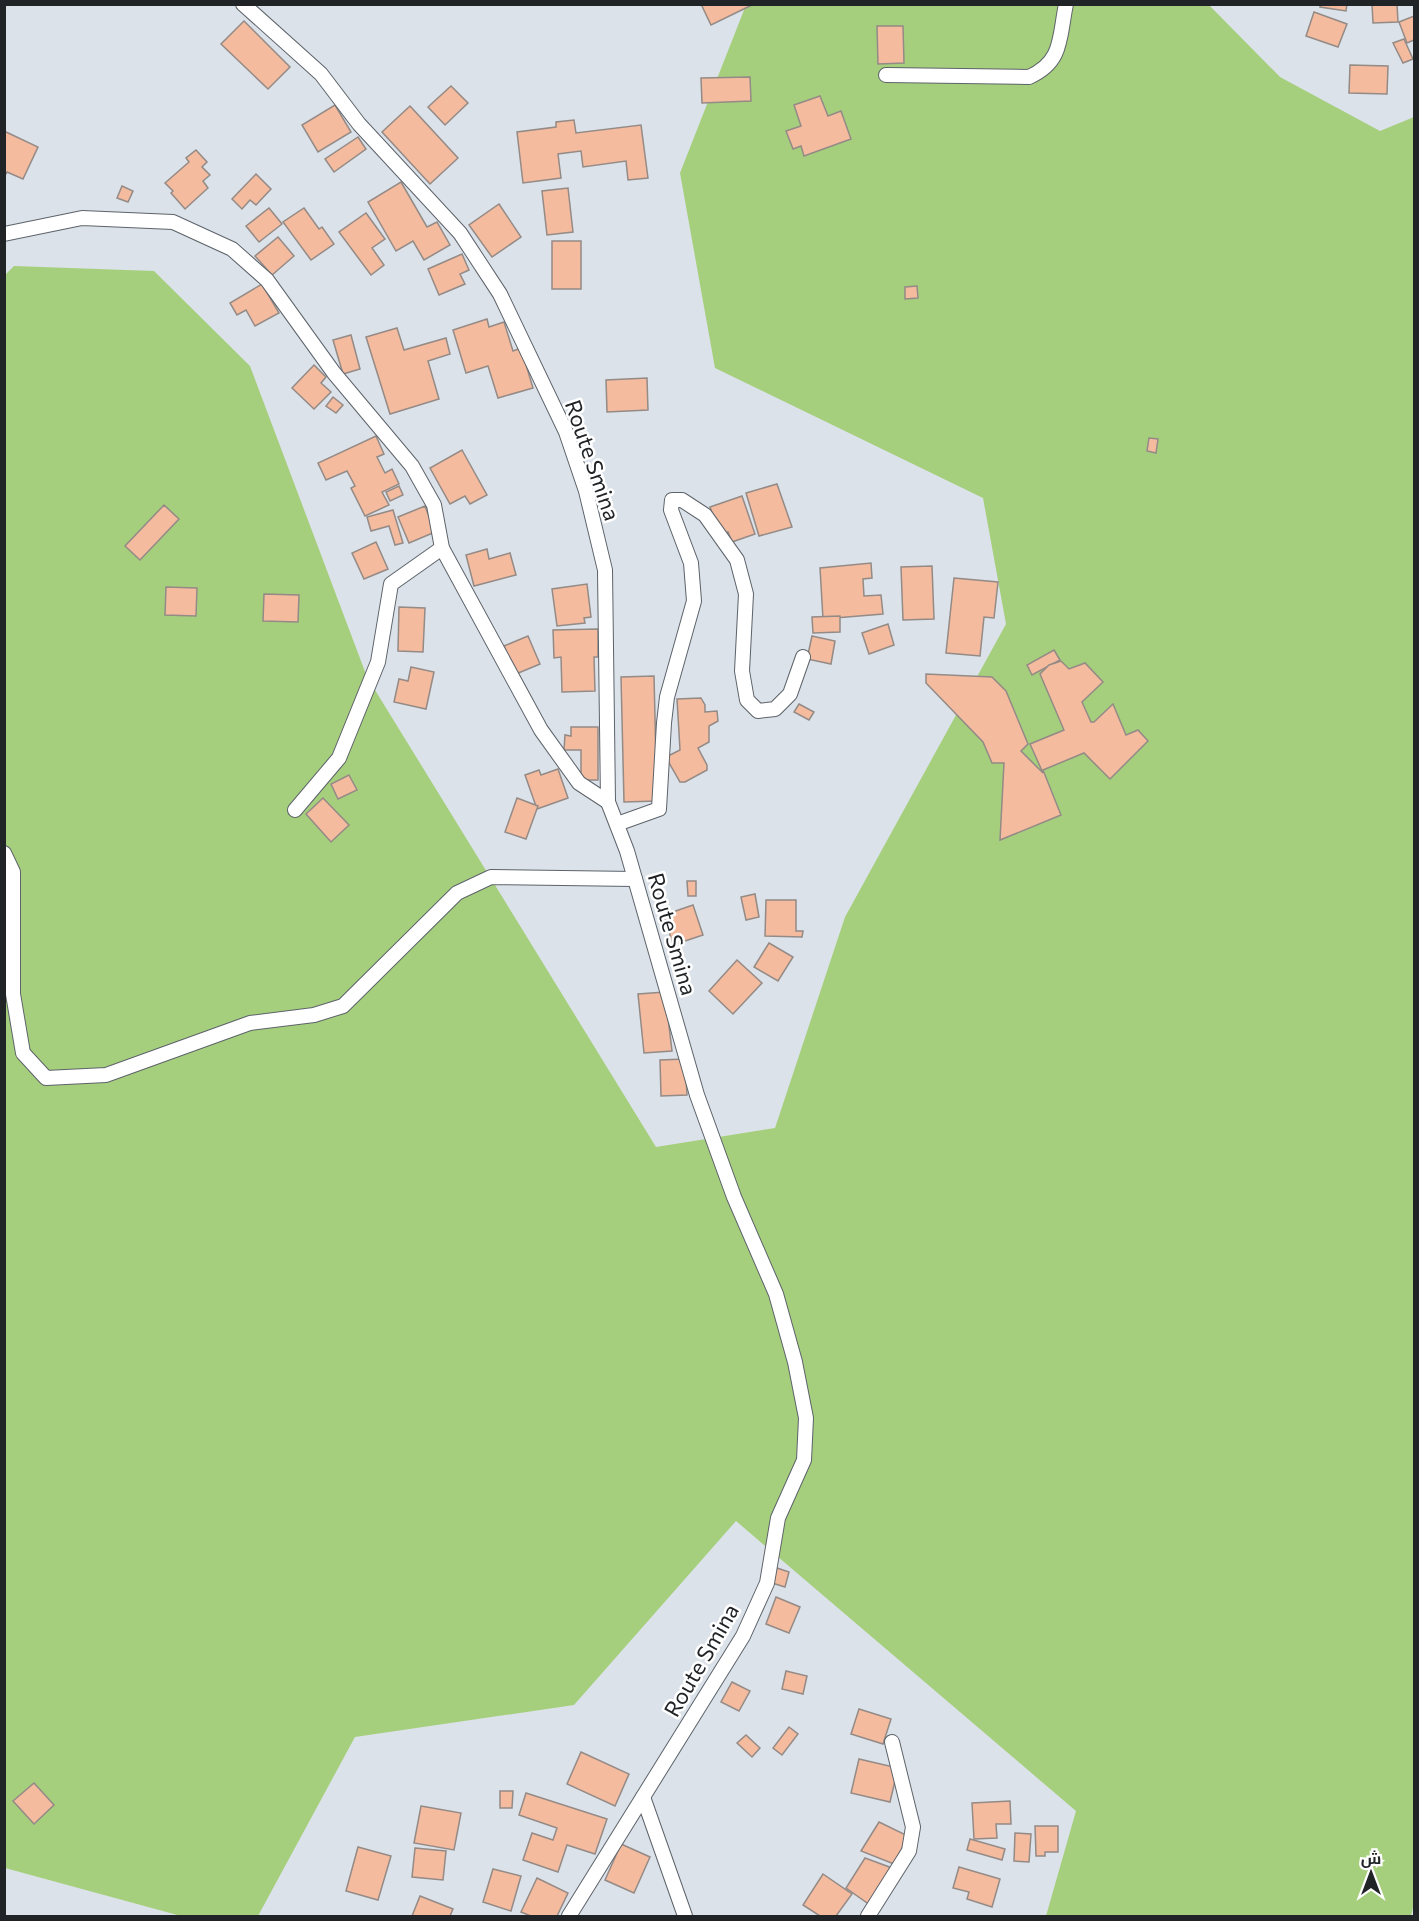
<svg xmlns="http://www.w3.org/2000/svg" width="1419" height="1921" font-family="Commissioner,Cairo,sans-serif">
<rect width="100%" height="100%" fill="#dbe2e9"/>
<path fill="#a6cf7d" d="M746,5h463l71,72 100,54 34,-14v1787l-3,12h-365l30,-105 -340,-290 -162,184 -219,32 -97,179h-77l-176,-48 -1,-1592 10,-10 140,5 96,95 117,311 289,470 119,-19 70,-211 161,-293 -23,-126 -268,-130 -35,-195z"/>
<g fill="#f4bb9f" stroke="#948a86" stroke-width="1.5">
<path d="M701,4h53l-43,21z"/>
<path d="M1320,4h27l-1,7 -26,-4z"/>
<path d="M1372,4h25l1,18 -25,1z"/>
<path d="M1314,12l33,12 -9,23 -32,-11z"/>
<path d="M1414,16v24l-7,3 -8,-21z"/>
<path d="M244,21l46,46 -22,22 -47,-45z"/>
<path d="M877,26h26l1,37 -26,1z"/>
<path d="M1404,39l9,20 -10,4 -10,-20z"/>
<path d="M1350,65l38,1 -1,28 -38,-1z"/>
<path d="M750,77l1,24 -49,2 -1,-25z"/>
<path d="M451,86l17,17 -23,22 -17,-18z"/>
<path d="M820,96l8,20 13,-5 10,28 -47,17 -3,-10 -8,3 -7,-18 15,-5 -7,-21z"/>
<path d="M335,105l16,27 -33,20 -16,-27z"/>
<path d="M410,106l48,52 -28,26 -48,-52z"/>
<path d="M574,120l2,13 65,-8 7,53 -20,2 -2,-19 -43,6 -2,-16 -23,3 3,24 -38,5 -6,-51 39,-5v-5z"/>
<path d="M4,131l34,16 -15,32 -16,-7 -3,5z"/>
<path d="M358,137l8,12 -32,23 -9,-13z"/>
<path d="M196,150l11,12 -5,5 8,8 -7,6 5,7 -23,21 -14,-16 2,-2 -8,-8 24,-21 -3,-4z"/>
<path d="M256,174l15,15 -15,16 -6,-5 -8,9 -10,-10z"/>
<path d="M401,182l26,45 10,-5 13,23 -26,15 -11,-19 -17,10 -28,-49z"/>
<path d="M122,186l11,5 -5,11 -11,-4z"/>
<path d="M568,188l5,44 -26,3 -5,-44z"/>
<path d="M499,204l22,33 -29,20 -23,-32z"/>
<path d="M269,208l13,16 -23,18 -13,-16z"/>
<path d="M304,208l15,21 3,-2 12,17 -23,16 -28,-38z"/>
<path d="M366,213l19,26 -13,9 12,17 -13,10 -32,-43z"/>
<path d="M278,237l16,19 -22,19 -17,-19z"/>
<rect x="552" y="241" width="29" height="48"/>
<path d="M462,254l7,16 -9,4 5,10 -26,11 -11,-26z"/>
<path d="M262,284l17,29 -24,13 -9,-16 -9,5 -7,-12z"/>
<path d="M917,286l1,12 -13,1v-12z"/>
<path d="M487,319l2,8 15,-5 9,29 8,-3 12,40 -35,10 -10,-32 -22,7 -13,-43z"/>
<path d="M397,328l7,22 42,-12 4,16 -22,7 11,38 -49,15 -24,-77z"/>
<path d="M351,335l9,34 -17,5 -10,-34z"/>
<path d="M314,365l12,12 -5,6 10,9 -17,17 -22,-21z"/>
<path d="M647,378l1,32 -41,2 -1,-32z"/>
<path d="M333,397l10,8 -7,8 -10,-7z"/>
<path d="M376,436l8,18 -7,3 8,16 7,-4 7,15 -17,8 7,13 -24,11 -14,-28 4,-2 -8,-15 -21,9 -8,-17z"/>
<path d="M1149,438l9,1 -2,14 -9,-2z"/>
<path d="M462,450l25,45 -17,9 -5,-8 -15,8 -20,-36z"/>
<path d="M777,484l15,43 -33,9 -13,-43z"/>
<path d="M399,486l4,9 -13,6 -4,-9z"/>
<path d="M742,496l13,38 -23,8 -4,-10 -8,3 -10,-28z"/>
<path d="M164,505l15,14 -39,41 -15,-14z"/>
<path d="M425,506l10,26 -26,11 -11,-26z"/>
<path d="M393,510l10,33 -8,2 -6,-19 -18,5 -4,-14z"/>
<path d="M376,542l12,27 -24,10 -12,-26z"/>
<path d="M487,549l2,10 21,-6 6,22 -42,11 -8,-31z"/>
<path d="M871,563l1,15 -9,1 1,17 17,-1 2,19 -60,5 -3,-51z"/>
<path d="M932,566l2,53 -31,1 -2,-53z"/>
<path d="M954,578l44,4 -4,36 -10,-1 -4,39 -34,-3z"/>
<path d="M587,584l4,33 -7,1 1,5 -28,3 -5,-37z"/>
<path d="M166,587l31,1 -1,28 -31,-1z"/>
<path d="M264,594l35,1 -1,27 -35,-1z"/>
<path d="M399,607l26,1 -2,44 -25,-1z"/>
<path d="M840,616v16l-27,1 -1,-16z"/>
<path d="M888,624l6,21 -25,9 -7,-21z"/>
<path d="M598,629v28h-4l1,34 -33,1 -1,-35 -7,1 -1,-28z"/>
<path d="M528,636l12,28 -24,10 -12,-28z"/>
<path d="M812,636l23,5 -4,23 -24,-5z"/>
<path d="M1054,650l6,10 -28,15 -5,-10z"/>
<path d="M1061,661l8,8 16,-6 18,19 -21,20 9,20h3l19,-18 13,31 12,-5 10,11 -38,38 -26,-26 -41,17 18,45 -61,25 4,-77h-12l-9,-21 -57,-59v-9l66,3 14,14 22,53 -7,7 22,22 -13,-29 34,-14 -24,-56 9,-9z"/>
<path d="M411,667l23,5 -8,37 -32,-7 5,-23 9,2z"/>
<path d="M654,676l3,125 -33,1 -3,-125z"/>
<path d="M701,698l4,7v7l12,-1 1,10 -9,5v16l-11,6 9,17v5l-22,12h-5l-12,-21v-5l12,-6 -3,-51z"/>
<path d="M799,704l15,8 -5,8 -15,-8z"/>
<path d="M571,727h27v53h-17v-30h-17l1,-15 6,1z"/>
<path d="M558,769l10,29 -31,11 -12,-34 14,-5 2,5z"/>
<path d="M349,775l8,15 -19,9 -7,-15z"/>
<path d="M323,798l26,27 -18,17 -25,-28z"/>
<path d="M517,798l21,8 -12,33 -21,-7z"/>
<path d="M687,881h9v15h-8z"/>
<path d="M755,894l4,23 -13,3 -5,-23z"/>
<path d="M766,900h30v31h7l-1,6 -37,-1z"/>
<path d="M693,905l10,30 -30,10 -9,-30z"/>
<path d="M769,943l24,14 -15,24 -24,-14z"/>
<path d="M737,960l25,23 -29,31 -24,-23z"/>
<path d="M665,992l7,59 -28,2 -6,-59z"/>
<path d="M685,1059l2,36 -26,1 -1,-36z"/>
<path d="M777,1568l12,4 -4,15 -13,-4z"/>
<path d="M776,1597l24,10 -11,26 -23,-9z"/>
<path d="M786,1671l21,5 -4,18 -21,-5z"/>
<path d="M732,1682l18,9 -11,20 -18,-9z"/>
<path d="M859,1709l32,10 -8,25 -32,-10z"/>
<path d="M789,1727l9,7 -16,21 -9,-7z"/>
<path d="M746,1735l14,13 -8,9 -15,-14z"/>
<path d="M581,1752l48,22 -14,32 -48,-22z"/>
<path d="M859,1759l39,9 -8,34 -39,-9z"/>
<path d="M34,1783l20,22 -20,19 -21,-23z"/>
<path d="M500,1791h13l-1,17h-12z"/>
<path d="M526,1793l81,26 -12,35 -28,-9 -9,27 -35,-12 9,-27 21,7 4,-12 -38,-13z"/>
<path d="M1010,1801l1,23h-15l1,14 -23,1 -2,-36z"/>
<path d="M421,1806l40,7 -7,37 -40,-7z"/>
<path d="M879,1822l29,14 -14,28 -33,-13z"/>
<path d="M1035,1826h23v26h-13v4h-9z"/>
<path d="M1015,1833l16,1 -2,28 -15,-1z"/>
<path d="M970,1839l35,10 -3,11 -35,-10z"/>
<path d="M621,1844l29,13 -16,36 -29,-13z"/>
<path d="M358,1847l33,9 -13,44 -32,-9z"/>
<path d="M415,1848l31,3 -3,29 -31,-3z"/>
<path d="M865,1858l27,10 -22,37 -24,-17z"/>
<path d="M959,1867l41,12 -8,28 -25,-8 2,-7 -16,-4z"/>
<path d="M493,1869l28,7 -10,35 -28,-9z"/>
<path d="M823,1874l29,20 -16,22h-16l-17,-11z"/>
<path d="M537,1878l31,15 -11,23h-26l-10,-4z"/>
<path d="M420,1896l33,13 -3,7h-38z"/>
</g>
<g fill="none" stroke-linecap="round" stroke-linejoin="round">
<defs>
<g id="street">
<path d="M243,4l78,70 38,50 101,109 40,61 66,138 20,59 19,79 3,232 19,49 70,244 37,102 42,97 19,68 11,56 -2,42 -26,58 -11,65 -24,53 -174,280"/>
<path d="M886,75l143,2c34,-15 30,-39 37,-73"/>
<path d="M4,234l78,-16 91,4 59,27 35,31 67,93 78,93 22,39 8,43 99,182 38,53 29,19"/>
<path d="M295,810l44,-52 39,-96 13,-78 51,-36"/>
<path d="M617,824l42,-15 5,-86 3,-26 27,-96 -3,-38 -20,-53 1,-10h10l23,15 32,45 9,34 -4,77 5,29 11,11 17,-2 15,-15 13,-37"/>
<path d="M4,853l9,19v122l10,59 23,25 60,-3 144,-52 64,-8 29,-9 114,-113 34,-16 144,2"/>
<path d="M643,1797l42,119"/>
<path d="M868,1916l41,-65 4,-24 -21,-85"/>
</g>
</defs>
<use href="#street" stroke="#5d636a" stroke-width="16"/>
<use href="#street" stroke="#fff" stroke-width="14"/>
</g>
<g text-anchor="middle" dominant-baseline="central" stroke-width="5" stroke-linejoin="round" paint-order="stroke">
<g font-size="22" fill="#212427" stroke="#fff">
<text transform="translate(593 460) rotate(71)">Route Smina</text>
<text transform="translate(673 934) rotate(74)">Route Smina</text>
<text transform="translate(701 1660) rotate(-60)">Route Smina</text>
</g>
</g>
<rect width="1419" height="1921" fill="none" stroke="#212427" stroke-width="12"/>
<g transform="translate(1371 1873)" stroke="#ffffff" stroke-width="4.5" paint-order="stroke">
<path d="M0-4.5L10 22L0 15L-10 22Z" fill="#212427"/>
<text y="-9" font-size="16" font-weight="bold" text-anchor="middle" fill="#212427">ش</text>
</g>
</svg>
